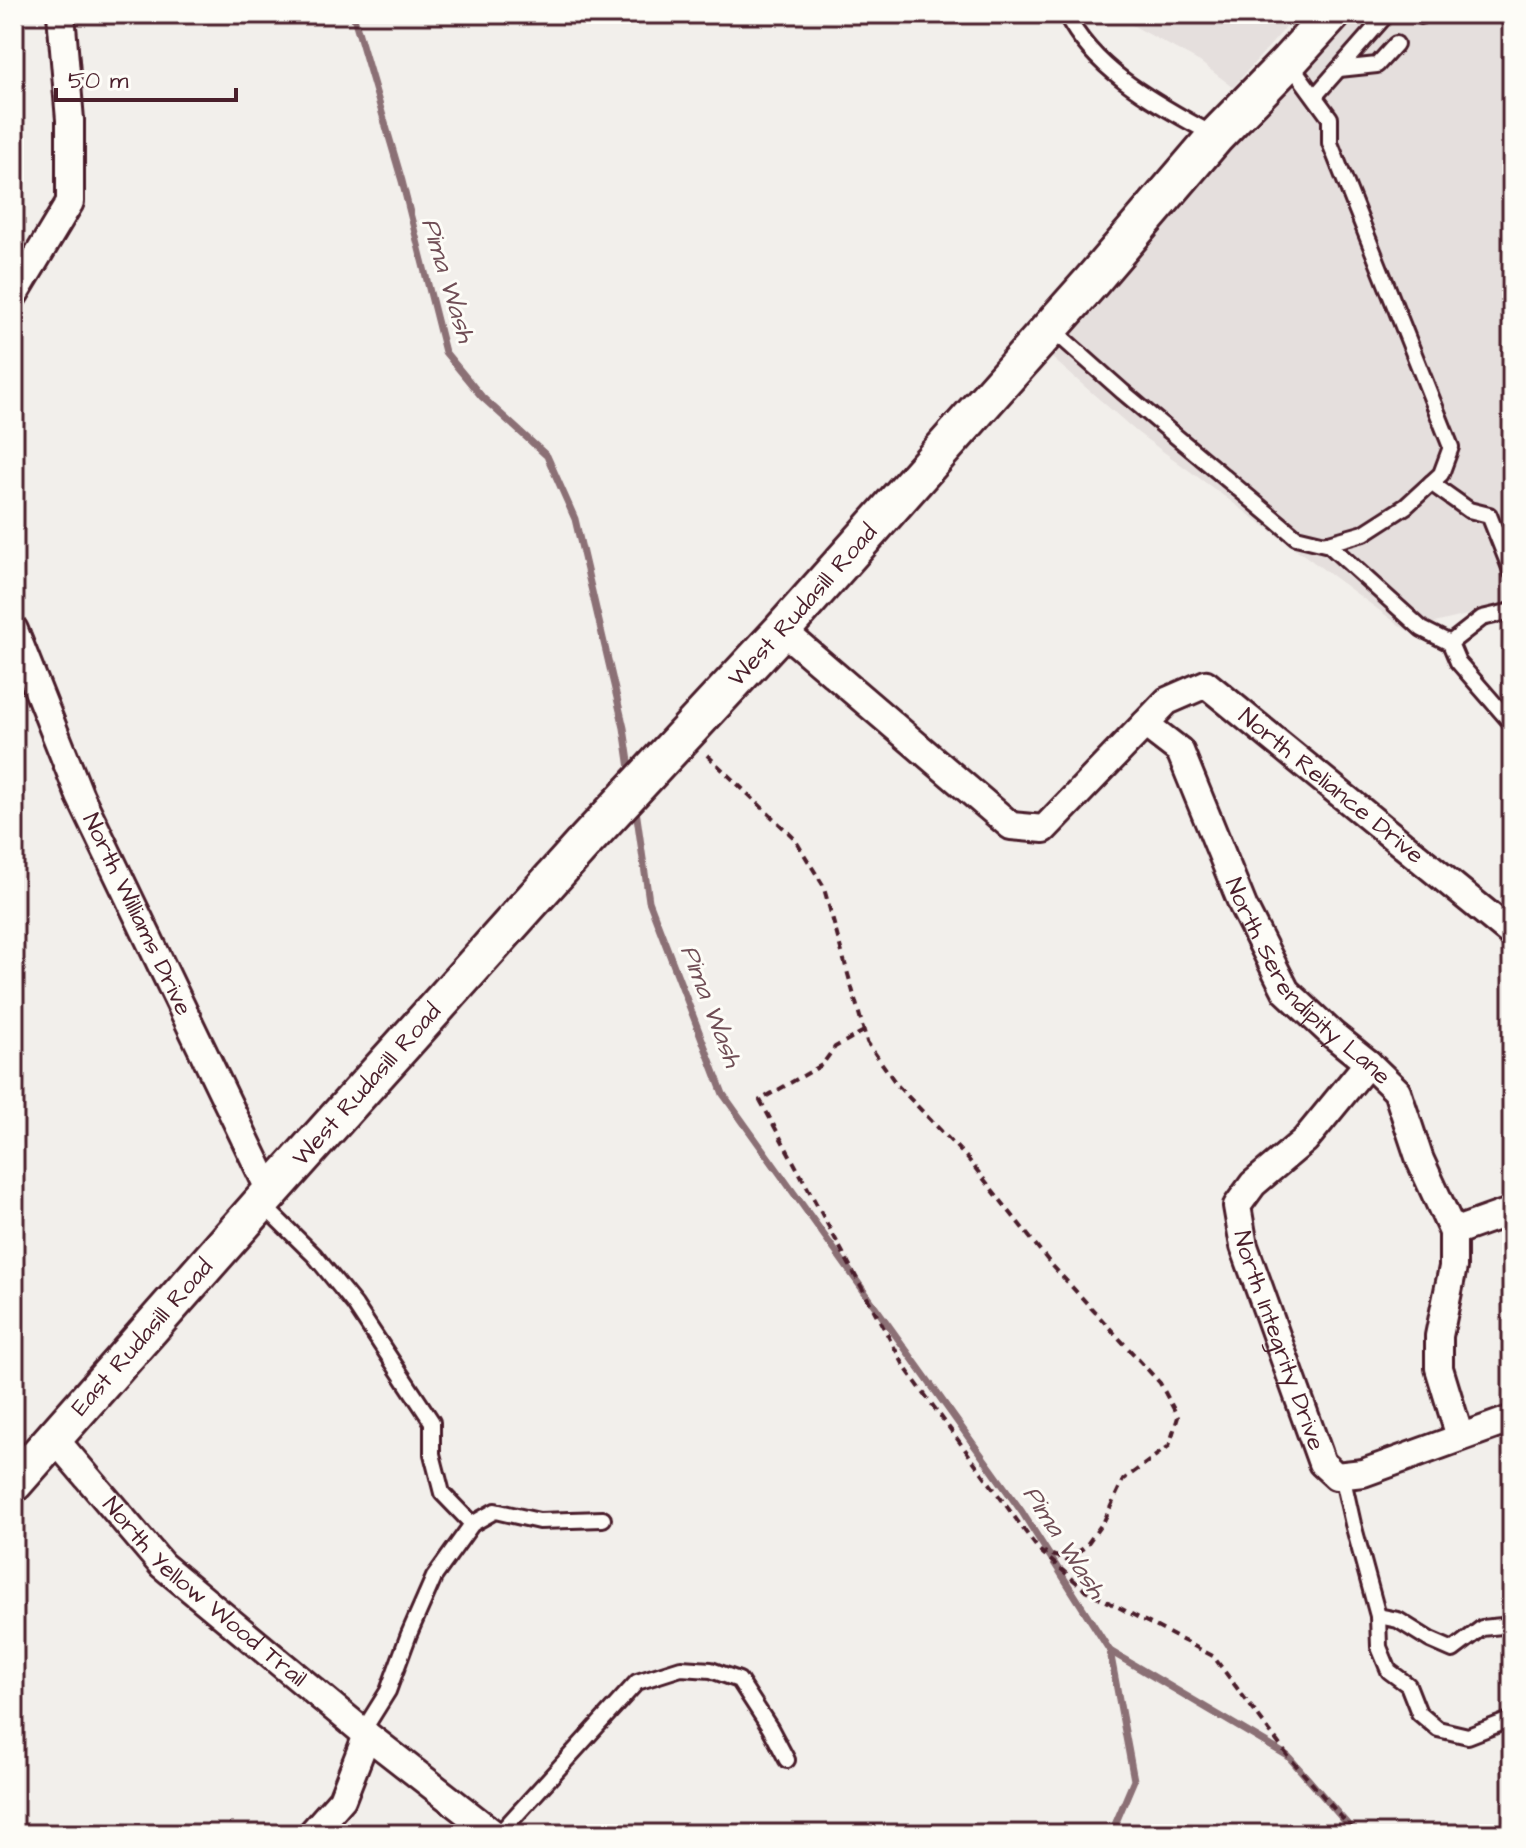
<svg xmlns="http://www.w3.org/2000/svg" width="1526" height="1848" font-family="'Architects Daughter',sans-serif">
<rect width="100%" height="100%" fill="#f2efeb"/>
<filter id="ink" filterUnits="userSpaceOnUse"><feTurbulence type="fractalNoise" baseFrequency=".0125" numOctaves="2"/><feDisplacementMap in="SourceGraphic" scale="16" xChannelSelector="R" yChannelSelector="G"/><feConvolveMatrix kernelMatrix="1 2 1 2 8 2 1 2 1" color-interpolation-filters="sRGB"/></filter>
<g filter="url(#ink)">
<g fill="#e5dfdd">
<path d="M1112,14h186l-65,73 -33,-25z"/>
<path d="M1349,14h163v590l-106,26 -268,-197 -94,-82z"/>
</g>
<g fill="none" stroke-linecap="round" stroke-linejoin="round">
<g stroke="#8b6f75" stroke-width="7">
<path d="M353,14l49,167 43,171 37,45 65,59 28,63 49,209 7,47"/>
<path d="M635,803l14,98 74,193 299,418 88,139 178,105 68,78"/>
<path d="M1110,1651l24,129 -23,54"/>
</g>
<defs>
<g id="lane">
<path d="M1066,14c29,59 94,91 149,122"/>
<path d="M1421,16l2,-2"/>
<path d="M1339,69l38,-4 19,-21"/>
<path d="M1315,96l72,-82"/>
<path d="M1052,329l71,63 173,145 29,7 39,-11 42,-27 35,-32 10,-27 -121,-304v-25l-41,-56"/>
<path d="M1431,483l38,27 20,5 23,58"/>
<path d="M1327,543l95,86 28,14"/>
<path d="M1512,611l-30,7 -32,25 8,19 54,62"/>
<path d="M261,1203l54,53 40,49 77,117v32l10,39 30,31"/>
<path d="M1342,1475l11,49 25,92 1,31 10,24 19,14 11,28 19,16 30,7 44,-17"/>
<path d="M1378,1616l20,4 32,20 23,10 29,-22 30,-3"/>
<path d="M363,1731l25,-40 21,-57 25,-57 38,-53 23,-13 44,10 64,-2"/>
<path d="M499,1834l138,-152 44,-14 30,2 28,10 31,48 17,32"/>
</g>
<g id="street">
<path d="M14,295l56,-93v-82l-9,-106"/>
<path id="s1" d="M14,630l66,166 191,397"/>
<path id="s2" d="M782,630l229,196 33,3 123,-128 39,-17 306,250"/>
<path id="s3" d="M1145,724l35,27 63,155 43,85 46,43 36,29 29,28 23,69 33,72v35l-14,69v32l21,69"/>
<path id="s4" d="M1368,1063l-63,77 -52,44 -16,22 7,40 78,217 14,13 27,-3 149,-54"/>
<path d="M1453,1232l59,-21"/>
<path id="s5" d="M54,1438l108,127 205,170 127,99"/>
<path d="M311,1834l31,-35 25,-64"/>
</g>
<g id="secondary">
<path id="s6" d="M14,1483l247,-280 321,-358 200,-215 309,-348 124,-145 74,-76 43,-47"/>
</g>
</defs>
<use href="#lane" stroke="#4a1f2b" stroke-width="20"/>
<use href="#street" stroke="#4a1f2b" stroke-width="32"/>
<use href="#secondary" stroke="#4a1f2b" stroke-width="42"/>
<g stroke="#4a1f2b" stroke-width="4" stroke-dasharray="8 6" stroke-linecap="butt">
<path d="M707,755l87,83 29,47 44,157 30,43 71,74 82,104 110,120 18,34 -9,29 -46,34 -19,41 -19,26 -19,13 -22,-8"/>
<path d="M864,1031l-29,16 -13,18 -62,35 146,269 132,180 47,41 128,66 75,100 68,78"/>
</g>
<use href="#lane" stroke="#fdfcf7" stroke-width="14"/>
<use href="#street" stroke="#fdfcf7" stroke-width="26"/>
<use href="#secondary" stroke="#fdfcf7" stroke-width="36"/>
</g>
</g>
<g text-anchor="middle" dominant-baseline="central" stroke-width="6" stroke-linejoin="round" paint-order="stroke">
<g font-size="24" fill="#4a1f2b" stroke="#fdfcf7">
<text stroke="none"><textPath href="#s6" startOffset="1180">West Rudasill Road</textPath></text>
<text stroke="none"><textPath href="#s2" startOffset="716">North Reliance Drive</textPath></text>
<text stroke="none"><textPath href="#s1" startOffset="310">North Williams Drive</textPath></text>
<text stroke="none"><textPath href="#s3" startOffset="312">North Serendipity Lane</textPath></text>
<text stroke="none"><textPath href="#s6" startOffset="532">West Rudasill Road</textPath></text>
<text stroke="none"><textPath href="#s6" startOffset="194">East Rudasill Road</textPath></text>
<text stroke="none"><textPath href="#s4" startOffset="336">North Integrity Drive</textPath></text>
<text stroke="none"><textPath href="#s5" startOffset="216">North Yellow Wood Trail</textPath></text>
</g>
<g font-size="26" font-style="italic" fill="#704e56" stroke="#fdfcf7">
<text transform="translate(448 280) rotate(73)">Pima Wash</text>
<text transform="translate(711 1006) rotate(69)">Pima Wash</text>
<text transform="translate(1064 1542) rotate(57)">Pima Wash</text>
</g>
</g>
<rect width="1526" height="1848" fill="none" stroke="#fdfcf7" stroke-width="48"/>
<rect x="24" y="24" width="1478" height="1800" fill="none" stroke="#4a1f2b" stroke-width="3" filter="url(#ink)"/>
<path d="M56 88v12h180v-12" fill="none" stroke="#4a1f2b" stroke-width="4"/>
<text x="68" y="88" font-size="24" fill="#4a1f2b" stroke="#fdfcf7" stroke-width="6" paint-order="stroke">50 m</text>
</svg>
